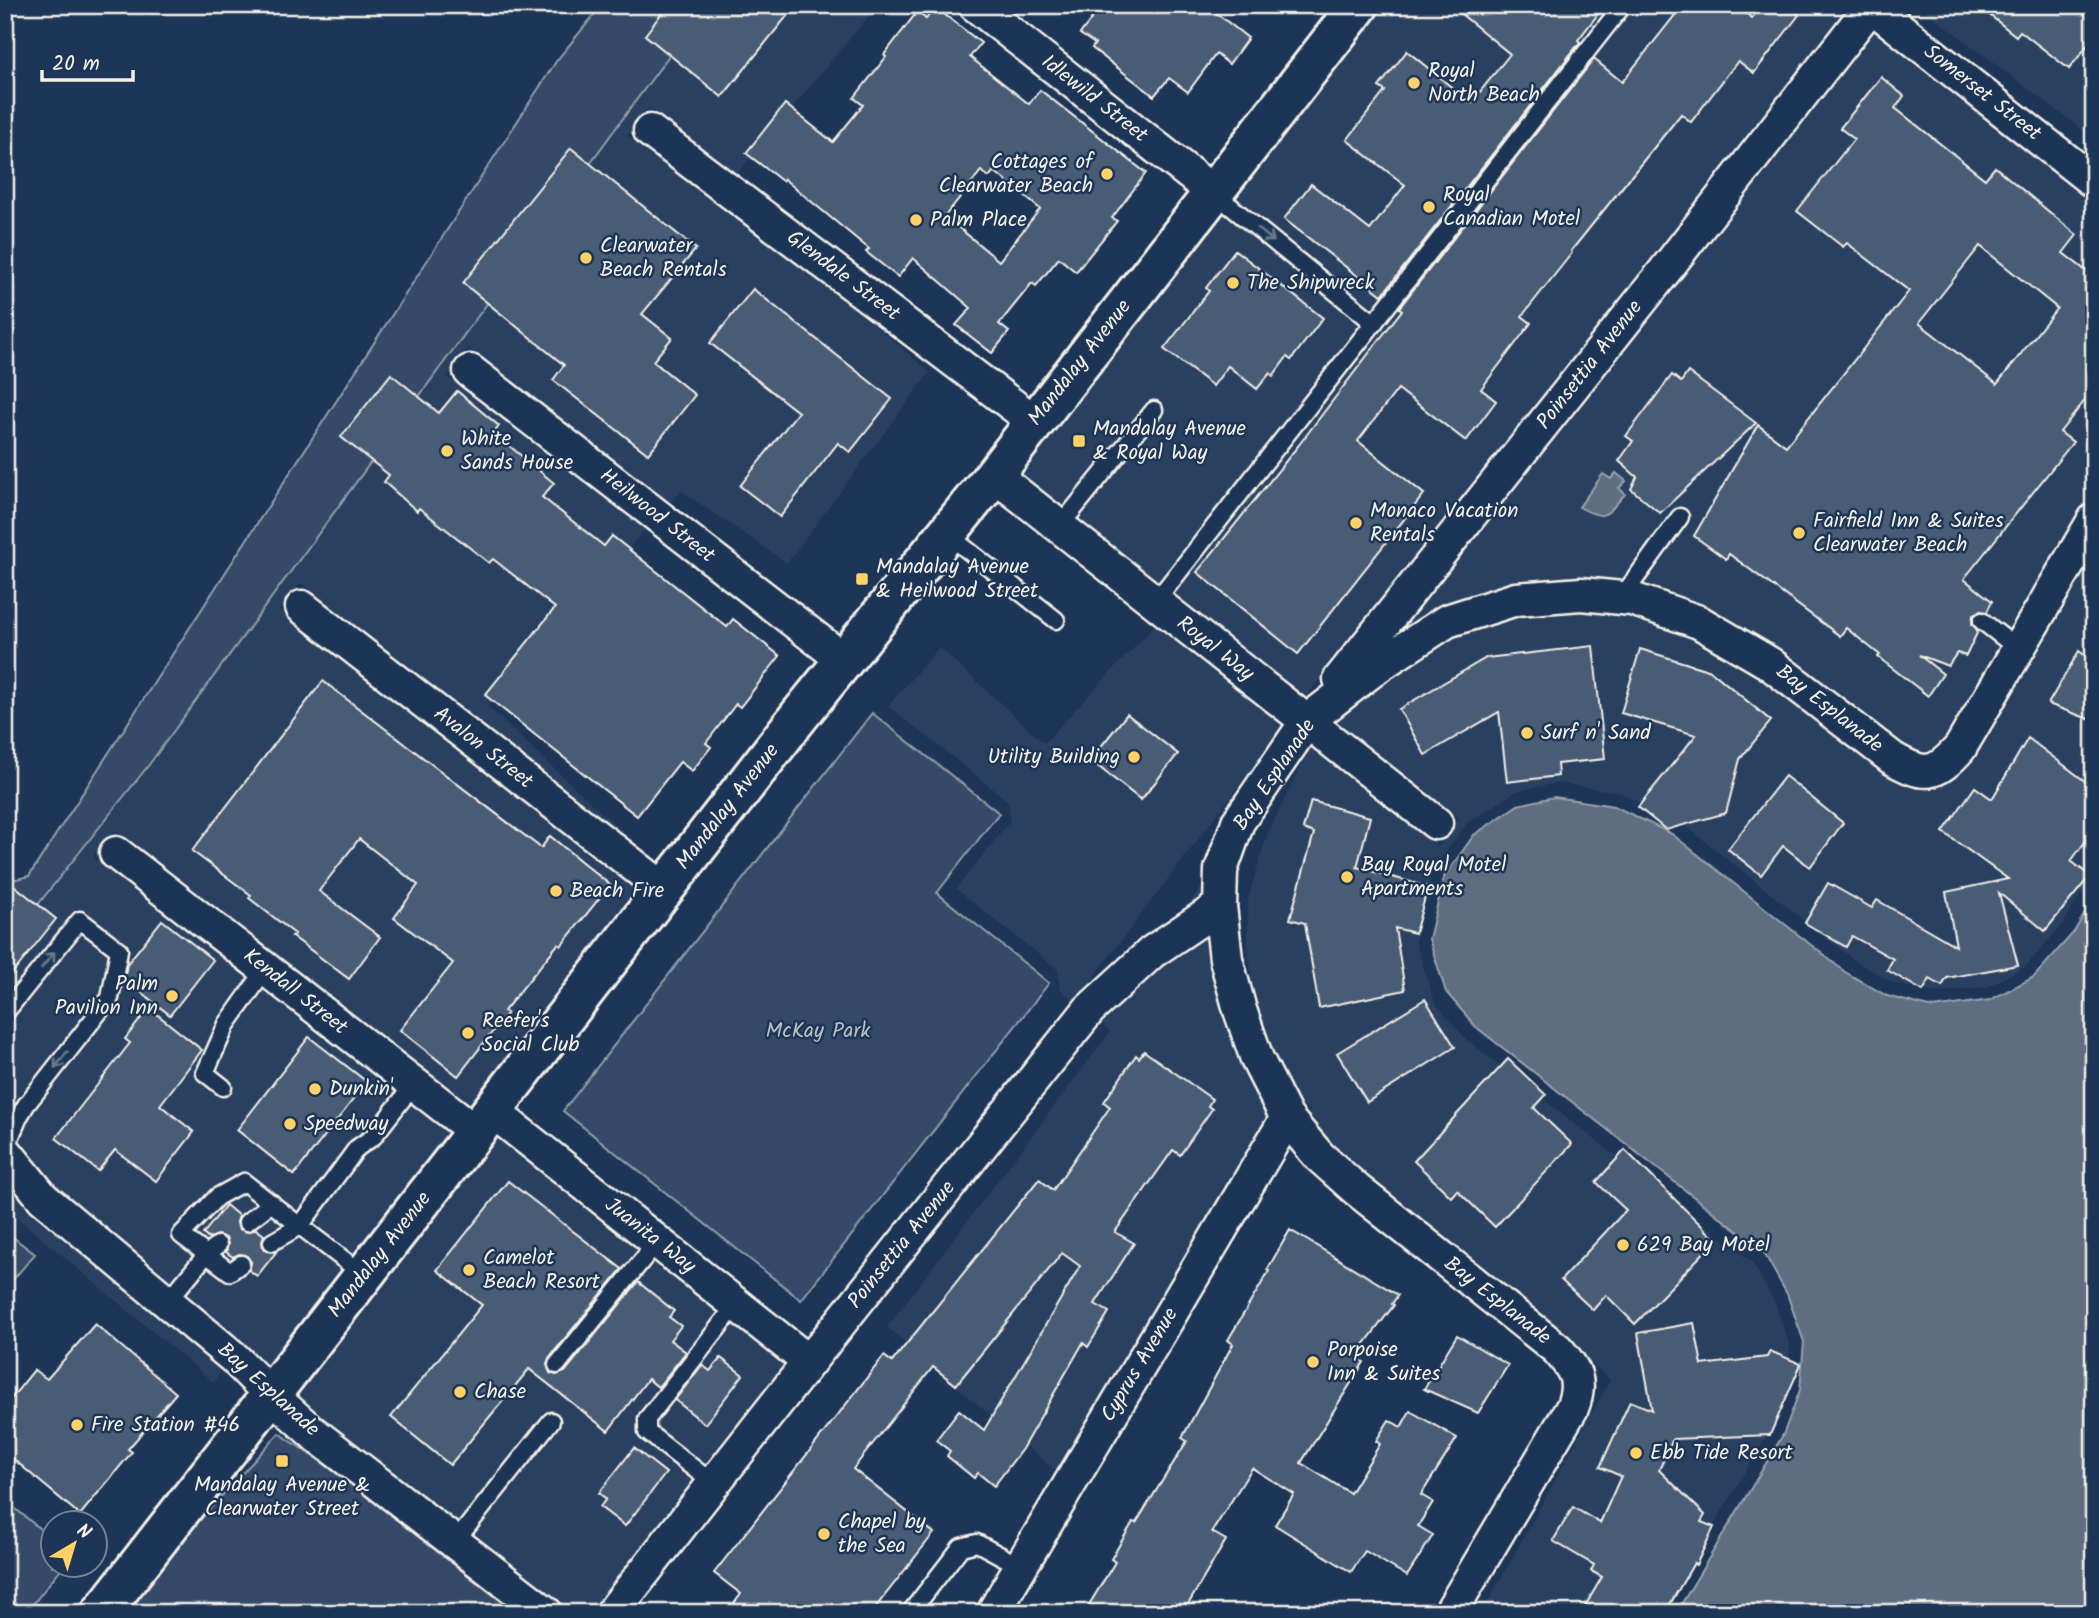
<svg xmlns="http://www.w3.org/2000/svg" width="2099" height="1618" font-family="Kalam,sans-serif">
<rect width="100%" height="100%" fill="#1d3557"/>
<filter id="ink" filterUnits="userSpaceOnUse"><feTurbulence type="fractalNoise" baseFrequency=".0143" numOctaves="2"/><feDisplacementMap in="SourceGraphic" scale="14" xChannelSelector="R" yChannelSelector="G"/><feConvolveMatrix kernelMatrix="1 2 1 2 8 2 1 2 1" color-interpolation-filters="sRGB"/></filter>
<g filter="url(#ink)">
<g fill="#2a4060">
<path d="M706,5h172l-141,169 -88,-66 -22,28 211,159 92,77 -143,191 -106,-72 -12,12 -201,-155 -21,28 198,154 -158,176 144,134 -330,-257 -22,28 362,283 -168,213 -358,-277 -22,27 359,278 -181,235 -28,-27 -188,-157 -47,-58 -3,2v-184l143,-180z"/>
<path d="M1379,5h462l7,6 -200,256 -343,431 -288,-228z"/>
<path d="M1918,5h176v134z"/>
<path d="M1873,30l221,174v284l-147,250 -10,12 -9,3h-8l-17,-9 -124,-97 -70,-40 -70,-24 -58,-6 -68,6 -69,22 -49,30 332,-418z"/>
<path d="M2094,551v321l-31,52 -37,42 -39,21 -52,6 -42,-10 -39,-23 -172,-137 -64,-31 -61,-9 -40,8 -50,32 -34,46 -18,72 20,62 31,36 286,223 22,39 16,45 -4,42 -16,43 -109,182h-179l128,-233 -22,-19 -3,-7 -17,-19 -200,-159 -37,-32 -24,-29 3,-5 -10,-5 -27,-55 -17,-46 -8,-53v-53l20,-66 43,-85 127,100 21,-28 -125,-99 52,-41 66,-42 66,-21 61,-5 48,5 65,22 67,39 123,95 23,14 23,1 22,-7 7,-6 17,-19z"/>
<path d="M1156,624l128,102 -209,276 -15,-13 -2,-19 -102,-81 54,-68 -2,-20 -120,-95 51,-59 105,96z"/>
<path d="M1228,852l-13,105 9,57 18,52 26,53 -210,354 -171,-146 223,-295 -10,-10z"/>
<path d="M493,1134l292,232 -193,247h-18l-250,-195 -30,-26z"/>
<path d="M5,1180l26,32 190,158 -7,13 -199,-167 -4,4 -6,1z"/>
</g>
<g fill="#354a67" stroke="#949ea8" stroke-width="2">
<path d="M602,5h104l-558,761 -143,180 3,-65 21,-5 528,-816z"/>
<path d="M872,713l127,100 -62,80 112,90 -248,317 -238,-189z"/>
<path d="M6,1232l29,22 -30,35v-56z"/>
<path d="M279,1433l54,37 183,143h-395l35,-45z"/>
<path d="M5,1500l47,39v27h11l-37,47h-21z"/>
</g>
<g fill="#5e6d82" stroke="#9aa2ab" stroke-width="2">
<path d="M1616,473l10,8 -7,7 6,6c-19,21 -19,28 -46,13l24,-33 8,5z"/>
<path d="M1554,797l60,9 58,28 173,138 42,24 46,12 57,-8 44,-23 40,-45 20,-34v715h-418l107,-178 17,-45 4,-48 -17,-48 -24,-43 -287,-224 -30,-35 -17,-53 15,-62 30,-42 44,-30z"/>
</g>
<g fill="#485b74" stroke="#f4f1e8" stroke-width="2" fill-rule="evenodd">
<path d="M668,5h128l-74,92 -77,-62z"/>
<path d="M1102,5h104l42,33 -19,26 -13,-10 -28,38 -19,-14 -15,18 -62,-48 3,-4 -15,-10z"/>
<path d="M1450,5h155l-27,35 2,2 -198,253 -98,-76 27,-35 59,46 35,-45 -58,-45 38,-49 -6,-4 28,-36 64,52 39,-49z"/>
<path d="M1683,5h53l16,13 10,-13h25l12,10 -45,58 -16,-12 -47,61 -10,-8 -110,137 1,2 -50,63 9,7 -50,66 15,12 -30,40 -68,-52 -40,52 66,53 -126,160 -101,-82 101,-126 104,-136 -3,-2 195,-249 28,23z"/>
<path d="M1977,5h117v32l-25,32 -49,-38 -4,5z"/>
<path d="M935,7l46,36 -11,14 59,47 11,-14 106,83 -34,45 5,3 -41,51 -17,-14 -23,28 -4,-3 -33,41 10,8 -17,21 -36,-28 15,-17 -58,-50 -15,19 -32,-25 3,-3 -85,-70 -2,2 -36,-28 39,-49 48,38 30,-37 -9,-7 32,-41 -2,-2 33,-43 9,7zM981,171l8,6 5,-6 46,38 -41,52 -54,-45z"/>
<path d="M1881,77l23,19 -9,12 90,71 10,-12 82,68 -14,18 31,24v112l-34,43 13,10 -109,137 28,22 -5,11 -8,-1 -6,4 -1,9 6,7 -12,25 -9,-3 -9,13 -29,-11 24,19 -15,22 -50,-39 2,-2 -34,-27 -6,8 -111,-82 -3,5 -32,-23 64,-111 28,21 123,-155 -62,-48 -4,4 -46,-36 57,-72 -14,-11zM1980,246l77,62 -60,76 -78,-61z"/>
<path d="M571,148l125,101 -54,65 30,24 -19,23 42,34 -47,59 -95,-74 11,-15 -101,-82z"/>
<path d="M1235,250l88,68 -32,42 -4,-3 -14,19 -3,-3 -13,16 -29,-23 -15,20 -49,-37 45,-58 -3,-3z"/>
<path d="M753,289l139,110 -42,53 -12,-9 -58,74 -40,-31 58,-74 -88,-69z"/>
<path d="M1688,372l68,51 -96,90 -29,-24 6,-12 -18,-16 14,-20 -7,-5 46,-61 9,7z"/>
<path d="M391,374l48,39 18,-22 42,35 -5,7 60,50 -12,14 62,49 8,-10 115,91 6,-8 47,37 -40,51 -4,-3 -30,39 5,4 -19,24 -12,-9 -43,54 -152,-121 70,-87 -62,-49 -4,4 -70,-55 -2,3 -33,-29 5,-7 -48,-38z"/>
<path d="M1593,646l12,113 -48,5 1,12 -51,6 -8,-70 -74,43 -26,-46 87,-51z"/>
<path d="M1640,649l71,22 60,50 -31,38 -14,54 -60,17 -28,-23 58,-72 -75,-22z"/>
<path d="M2079,651l15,11v59l-46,-17z"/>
<path d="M323,681l218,167 9,-12 60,49 -49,61 -3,-2 -54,67 3,2 -49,63 -58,-46 53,-67 -59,-45 24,-33 -59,-46 -40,52 61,46 -31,42 -57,-43 3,-2 -46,-36 2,-3 -59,-44z"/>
<path d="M1127,714l51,40 -37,46 -51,-40z"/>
<path d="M2028,738l66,50v42l-23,31 19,15 -45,55 -46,-38 19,72 -71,13 -5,8 -12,-7 -7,12 -36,-21 6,-11 -41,-23 -6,11 -41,-24 23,-40 44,25 5,-8 79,46 -10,-54 62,-13 -65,-47 32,-45 17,12z"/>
<path d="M1785,776l58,47 -33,44 -27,-21 -22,29 -33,-26z"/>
<path d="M1311,801l59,16 -13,50 71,20 -13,46 -20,-5 10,62 -86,18 -14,-85 -15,-4 24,-86 -11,-4z"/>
<path d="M5,878l51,41 -51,64z"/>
<path d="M162,920l51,40 -43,55 -46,-36 3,-15z"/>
<path d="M1425,999l30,48 -88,55 -30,-49z"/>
<path d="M149,1008l53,42 -42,55 34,27 -38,49 -41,-31 -17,21 -42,-33 74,-95 -5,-4z"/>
<path d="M309,1037l58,45 -73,93 -57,-45z"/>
<path d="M1144,1051l68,48 -4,7 4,3 -32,46 -7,-5 -58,82 19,11 -39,61 14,8 -21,35 -5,-4 -61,106 -28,37 -16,-13 -4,5 -27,-22 3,-5 -14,-11 23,-30 25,20 96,-164 -18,-13 -106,132 -23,-18 -80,102 81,64 -63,80h-144l14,-19 -27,-21 170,-217 8,6 147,-183 14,11 57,-83 -6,-5 32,-47 3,3z"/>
<path d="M1508,1059l38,36 -12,13 38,36 -77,83 -38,-37 -6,7 -37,-36z"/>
<path d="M1625,1150l91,90 -81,84 -29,-29 -13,15 -32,-30 65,-70 -30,-28z"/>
<path d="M508,1181l114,88 -73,89 -2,6 3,9 6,2 9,-3 73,-90 36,29 -5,6 12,9 -11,14 16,12 -28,35 -10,-8 -40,52 -79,-62 -79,96 -59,-48 91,-112 -45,-35z"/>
<path d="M226,1205l13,11 -2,7 2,6 9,3 8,-3 8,6 -2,6 1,7 4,3 9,1 -19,24 -8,-6 2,-8 -5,-7 -7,-1 -6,3 -7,-5 2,-8 -2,-6 -9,-3 -8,4 -6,-5z"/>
<path d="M1290,1230l108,65 -6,9 2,1 -39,52 9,5 -63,101 49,30 30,-49 -4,-3 13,-21 12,7 9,-16 47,27 -36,57 12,7 -15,24 15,9 -26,41 -42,-25 -14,21 -76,-47 19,-31 -42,-26 -40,64 14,8 -43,73h-99l31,-51 -4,-3 22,-37 3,1 51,-82 -5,-3 51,-94 -5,-4 41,-69 -2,-1z"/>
<path d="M1694,1323l8,42 65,-8 3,-6 31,13 -31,71 -97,4 -14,31 46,45 -4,7 13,5 -18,38 -2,-2 -29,50h-84l21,-36 -11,-6 3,-6 -41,-24 20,-34 27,16 21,-47 -21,-9 30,-66 22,9 -14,-77z"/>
<path d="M95,1324l81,69 -48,56 4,3 -52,63 -75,-63v-46l29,-36 13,9z"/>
<path d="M1457,1335l51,30 -30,48 -54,-24z"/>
<path d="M721,1358l22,17 -38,49 -30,-24 27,-35 8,6z"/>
<path d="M634,1448l32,25 -41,53 -25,-19 6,-8 -7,-6z"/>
</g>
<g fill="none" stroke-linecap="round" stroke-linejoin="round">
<defs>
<g id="lane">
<path d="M1213,192l161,131"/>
<path d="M1060,526l94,-116"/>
<path d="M946,533l110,87"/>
<path d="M1622,597l58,-80"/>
<path d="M1156,601l467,-596"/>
<path d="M1982,621l36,28"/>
<path d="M5,1013l75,-93 39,30 -9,48 -84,107 -7,12 -14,33"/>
<path d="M223,1087l-18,-14 22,-49 39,-55"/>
<path d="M247,1222l25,-19"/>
<path d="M241,1264l-11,8 -49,-37 36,-38 27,-15 56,44 -28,16"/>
<path d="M364,1275l-64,-49 57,-78 16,-11 41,-53"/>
<path d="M167,1302l39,-47 12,-10"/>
<path d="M557,1365l100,-123"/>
<path d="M714,1484l-67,-52v-13l89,-114"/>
<path d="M455,1542l96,-121"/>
<path d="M910,1613l51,-66 16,-4 43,23"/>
</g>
<g id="street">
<path d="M975,5l238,187"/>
<path d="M1870,5l224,177"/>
<path d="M650,131l385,291"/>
<path d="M470,371l374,289"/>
<path d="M994,475l442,348"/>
<path d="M302,607l362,282"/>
<path d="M1340,679l320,-402 211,-271"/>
<path d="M116,853l359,278"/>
<path d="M491,1110l318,252"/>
<path d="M5,1151l38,47 190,159 38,38 41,37 234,181"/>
<path d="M612,1613l197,-251 280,-352 63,-58 68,-46"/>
<path d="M993,1613l294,-495"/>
<path d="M1450,1613l122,-205c11,-27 3,-39 -15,-59l-200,-159 -38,-34 -32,-38 -30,-59 -17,-49 -14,-51 -6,-53 1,-36 17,-48 69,-101 71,-55 69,-45 69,-22 65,-5 51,5 67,23 70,41 123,95c33,19 43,18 68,-10l134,-228"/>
</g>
<path id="secondary" d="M101,1613l698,-897 195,-241 365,-470"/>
</defs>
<use href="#lane" stroke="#f4f1e8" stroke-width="21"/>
<use href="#street" stroke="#f4f1e8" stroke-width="37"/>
<use href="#secondary" stroke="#f4f1e8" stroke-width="44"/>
<use href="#lane" stroke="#1d3557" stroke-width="16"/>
<use href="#street" stroke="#1d3557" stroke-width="32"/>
<use href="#secondary" stroke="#1d3557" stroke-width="38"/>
</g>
<defs><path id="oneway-shaft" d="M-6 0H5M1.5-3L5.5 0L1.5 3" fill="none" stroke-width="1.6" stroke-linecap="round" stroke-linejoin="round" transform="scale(1.75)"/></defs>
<g stroke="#68778a">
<use href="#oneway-shaft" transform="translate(1266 235) rotate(39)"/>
<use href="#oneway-shaft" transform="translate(48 960) rotate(-51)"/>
<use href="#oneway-shaft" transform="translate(61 1060) rotate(128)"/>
</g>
</g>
<g fill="#ffd166" stroke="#1d3557" stroke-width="2.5">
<circle cx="1414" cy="83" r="7"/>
<circle cx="1107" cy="174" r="7"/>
<circle cx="1429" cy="207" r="7"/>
<circle cx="916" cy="220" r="7"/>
<circle cx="586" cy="258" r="7"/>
<circle cx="1233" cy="283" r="7"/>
<rect x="1072" y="434" width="14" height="14" rx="3.5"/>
<circle cx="447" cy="451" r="7"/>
<circle cx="1356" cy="523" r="7"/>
<circle cx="1799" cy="533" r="7"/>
<rect x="855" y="572" width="14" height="14" rx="3.5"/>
<circle cx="1527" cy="733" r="7"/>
<circle cx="1134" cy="757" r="7"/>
<circle cx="1347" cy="877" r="7"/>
<circle cx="556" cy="891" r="7"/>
<circle cx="172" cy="996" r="7"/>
<circle cx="468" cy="1033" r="7"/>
<circle cx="315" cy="1089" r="7"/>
<circle cx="290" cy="1124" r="7"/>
<circle cx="1623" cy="1245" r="7"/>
<circle cx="469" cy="1270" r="7"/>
<circle cx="1313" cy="1362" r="7"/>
<circle cx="460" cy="1392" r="7"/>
<circle cx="77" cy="1425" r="7"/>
<circle cx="1636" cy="1453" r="7"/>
<rect x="275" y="1454" width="14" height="14" rx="3.5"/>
<circle cx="824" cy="1534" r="7"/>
</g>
<g text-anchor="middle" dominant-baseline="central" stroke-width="5" stroke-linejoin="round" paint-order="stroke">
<g font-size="21" fill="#f4f1e8" stroke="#1d3557" text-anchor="start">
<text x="1428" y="71">Royal<tspan x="1428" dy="24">North Beach</tspan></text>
<text x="1093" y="162" text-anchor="end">Cottages of<tspan x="1093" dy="24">Clearwater Beach</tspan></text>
<text x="1443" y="195">Royal<tspan x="1443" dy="24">Canadian Motel</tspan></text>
<text x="930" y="220">Palm Place</text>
<text x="600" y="246">Clearwater<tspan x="600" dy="24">Beach Rentals</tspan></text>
<text x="1247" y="283">The Shipwreck</text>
<text x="1093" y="429">Mandalay Avenue<tspan x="1093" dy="24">&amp; Royal Way</tspan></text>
<text x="461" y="439">White<tspan x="461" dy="24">Sands House</tspan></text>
<text x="1370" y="511">Monaco Vacation<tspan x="1370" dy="24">Rentals</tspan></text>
<text x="1813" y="521">Fairfield Inn &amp; Suites<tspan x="1813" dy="24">Clearwater Beach</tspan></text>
<text x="876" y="567">Mandalay Avenue<tspan x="876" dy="24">&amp; Heilwood Street</tspan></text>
<text x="1541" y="733">Surf n' Sand</text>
<text x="1120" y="757" text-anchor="end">Utility Building</text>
<text x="1361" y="865">Bay Royal Motel<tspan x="1361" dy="24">Apartments</tspan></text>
<text x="570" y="891">Beach Fire</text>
<text x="158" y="984" text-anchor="end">Palm<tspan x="158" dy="24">Pavilion Inn</tspan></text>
<text x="482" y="1021">Reefer's<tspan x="482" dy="24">Social Club</tspan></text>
<text x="329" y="1089">Dunkin'</text>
<text x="304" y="1124">Speedway</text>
<text x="1637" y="1245">629 Bay Motel</text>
<text x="483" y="1258">Camelot<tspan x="483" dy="24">Beach Resort</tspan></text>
<text x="1327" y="1350">Porpoise<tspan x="1327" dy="24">Inn &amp; Suites</tspan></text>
<text x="474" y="1392">Chase</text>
<text x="91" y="1425">Fire Station #46</text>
<text x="1650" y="1453">Ebb Tide Resort</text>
<text x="282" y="1485" text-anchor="middle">Mandalay Avenue &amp;<tspan x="282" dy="24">Clearwater Street</tspan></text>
<text x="838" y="1522">Chapel by<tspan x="838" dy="24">the Sea</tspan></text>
</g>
<g font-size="21" fill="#f4f1e8" stroke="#1d3557">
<text transform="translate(1982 93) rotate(38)">Somerset Street</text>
<text transform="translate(1094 99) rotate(38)">Idlewild Street</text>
<text transform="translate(843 276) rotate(37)">Glendale Street</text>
<text transform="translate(1080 363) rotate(-52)">Mandalay Avenue</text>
<text transform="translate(1590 365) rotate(-52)">Poinsettia Avenue</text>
<text transform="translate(657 516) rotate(38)">Heilwood Street</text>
<text transform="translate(1215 649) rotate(38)">Royal Way</text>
<text transform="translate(1829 709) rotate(38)">Bay Esplanade</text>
<text transform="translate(483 748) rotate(38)">Avalon Street</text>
<text transform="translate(1275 775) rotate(-56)">Bay Esplanade</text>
<text transform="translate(728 807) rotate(-52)">Mandalay Avenue</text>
<text transform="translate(295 992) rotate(38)">Kendall Street</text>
<text transform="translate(650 1236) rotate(38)">Juanita Way</text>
<text transform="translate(902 1245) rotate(-51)">Poinsettia Avenue</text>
<text transform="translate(380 1255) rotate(-52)">Mandalay Avenue</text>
<text transform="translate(1497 1301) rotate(38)">Bay Esplanade</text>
<text transform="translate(1140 1365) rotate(-59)">Cyprus Avenue</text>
<text transform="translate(268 1390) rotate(42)">Bay Esplanade</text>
</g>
<g font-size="21" fill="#bbbfc1" stroke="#1d3557">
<text x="818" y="1031">McKay Park</text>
</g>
</g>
<rect width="2099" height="1618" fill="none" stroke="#1d3557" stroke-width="28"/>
<rect x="14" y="14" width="2071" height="1590" fill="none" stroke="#f4f1e8" stroke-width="2.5" filter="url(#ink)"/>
<g transform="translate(74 1544) rotate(38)"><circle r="33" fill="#1d3557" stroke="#738091" stroke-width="2"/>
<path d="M0-5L12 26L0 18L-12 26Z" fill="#ffd166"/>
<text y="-10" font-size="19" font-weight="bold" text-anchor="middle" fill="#f4f1e8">N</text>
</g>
<path d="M42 70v10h91v-10" fill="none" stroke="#f4f1e8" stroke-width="3.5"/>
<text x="52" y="70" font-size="21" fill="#f4f1e8" stroke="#1d3557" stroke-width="5" paint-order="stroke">20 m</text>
</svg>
